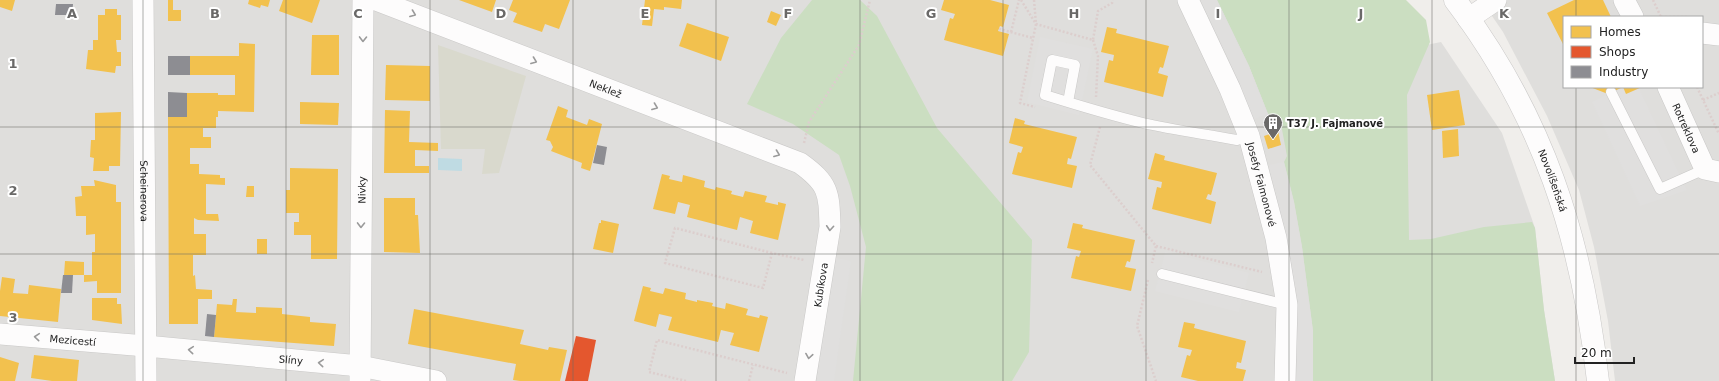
<svg xmlns="http://www.w3.org/2000/svg" width="1719" height="381" font-family="'DejaVu Sans',sans-serif">
<rect width="100%" height="100%" fill="#f0eeeb"/>
<g fill="#dfdedc" fill-rule="evenodd">
<path d="M0,0h1285l97,54 59,-12 61,91 33,95 9,82 11,71h-1555z"/>
<path d="M1481,0h238v381h-104l-7,-60 -14,-74 -15,-57 -32,-74 -44,-84zM1564,17h138v70h-138z"/>
</g>
<path fill="#d9d9cd" d="M438,45l88,31 -27,97 -17,1 3,-25h-44z"/>
<g fill="#cbdec1">
<path d="M812,0h48l17,16 60,112 95,112 -3,112 -17,29h-159l13,-134 -16,-61 -11,-31 -46,-31 -46,-20 34,-66z"/>
<path d="M1217,0h189l20,20 4,22 -23,53 2,145 22,-1 53,-12 48,-5 3,6 9,82 11,71h-242v-50l-11,-84 -8,-45 -10,-40 3,-6 -7,-37 -12,-5 -19,-48z"/>
</g>
<g fill="#e0dfde">
<path d="M1200,0h17l32,66 19,48 -14,5 -37,-85z"/>
<path d="M1040,37l53,12 -14,66 -52,-13z"/>
<path d="M1623,87l4,7 12,-6 48,102 -47,16 -48,-104z"/>
<path d="M1284,162l10,40 8,45 11,84v50h-17l-2,-76 -25,-140z"/>
<path d="M1165,252l84,21 -10,39 -84,-21z"/>
<path d="M836,258l15,3 -17,120h-18z"/>
</g>
<path fill="#bfdbe3" d="M438,158l24,1v12l-24,-1z"/>
<g fill="#f2c14e">
<path d="M0,0h15l-3,11 -12,-4z"/>
<path d="M168,0h5v10h8v11h-13z"/>
<path d="M249,0h21l-2,7 -7,-2 -1,3 -12,-4z"/>
<path d="M283,0h37l-8,23 -33,-12z"/>
<path d="M459,0h37l-4,12z"/>
<path d="M513,0h57l-11,29 -14,-5 -3,8 -29,-10 4,-9 -8,-3z"/>
<path d="M645,0h37l-1,9 -17,-2v3l-10,-1 -2,17 -10,-1z"/>
<path d="M944,0h46l19,5 -6,22 -3,-1 -2,5 11,3 -6,22 -59,-16 6,-22 3,1 2,-5 -14,-4z"/>
<path d="M1574,0h29l8,17h-47v29l-17,-33z"/>
<path d="M105,9h12v6h4v25h-5l1,12h4v14h-5l-1,7 -29,-4 2,-19h5v-10h5v-25h7z"/>
<path d="M771,11l10,4 -5,11 -9,-4z"/>
<path d="M687,23l42,14 -8,24 -42,-15z"/>
<path d="M1107,27l10,2 -1,4 53,13 -6,22 -3,-1 -2,6 10,3 -5,21 -59,-15 5,-22 4,1 1,-6 -13,-3z"/>
<path d="M312,35h27v40h-28z"/>
<path d="M239,43l16,1 -1,68 -36,-1v6h-2v11h-13v9h8v11h-21v16h9v10l21,1v3h5v7l-19,-1v30h12l1,7 -21,-1 -4,-2v16h12v21h-13v21l2,-1 1,14 16,1v9h-14v25h-29l-1,-207h19v-24h31v2h17v-20h-45v-19h49z"/>
<path d="M386,65l44,1v35l-45,-1z"/>
<path d="M1590,87h33l-15,7z"/>
<path d="M1623,87h19l-16,7z"/>
<path d="M1459,90l6,35 -33,5 -5,-35z"/>
<path d="M300,102l39,1 -1,22 -38,-1z"/>
<path d="M558,106l10,4 -2,7 21,8 2,-6 13,5 -12,47 -9,-3 1,-5 -31,-12 2,-4 -3,-6 -4,-1z"/>
<path d="M385,110l25,1 -1,31 29,1v8l-23,-1v16h14v7h-45z"/>
<path d="M121,112l-1,54h-11v5h-16l1,-13 -4,-1 1,-17h4v-27z"/>
<path d="M1015,118l10,3 -1,3 53,13 -6,22 -3,-1 -1,6 10,2 -5,22 -60,-14 6,-22 3,1 2,-6 -14,-4z"/>
<path d="M1458,129l1,27 -16,2 -1,-27z"/>
<path d="M1278,131l3,14 -13,4 -4,-13z"/>
<path d="M1155,153l10,3 -1,4 53,13 -6,22 -3,-1 -2,5 10,3 -5,22 -59,-15 5,-22 4,1 1,-6 -14,-3z"/>
<path d="M290,168l48,1 -1,90h-26v-24h-17v-13h5v-9h-13v-23h4z"/>
<path d="M662,174l8,2 -1,3 13,3 1,-7 22,6 -1,6 11,3 1,-3 16,4 -1,3 12,3 2,-6 22,5 -2,6 13,3v-3l8,2 -8,36 -28,-7 3,-12 -13,-4 -3,13 -50,-13 3,-12 -12,-3 -3,12 -22,-5z"/>
<path d="M94,180l22,5v17h5v91h-24v-12l-13,1v-7h-20l1,-14 19,1v13h8v-23h3v-18l-9,1v-19h-10l-1,-19 7,-1 -1,-10h14z"/>
<path d="M247,186h7v11h-8z"/>
<path d="M384,198h31v17h3l2,38 -36,-1z"/>
<path d="M601,220l18,4 -6,29 -20,-4 6,-26h2z"/>
<path d="M1073,223l10,2 -1,3 53,12 -5,22 -3,-1 -2,6 11,2 -5,22 -60,-13 5,-22 3,1 2,-6 -14,-3z"/>
<rect x="257" y="239" width="10" height="15"/>
<path d="M2,277l13,2 -2,14 15,1 1,-9 32,4 -3,33 -58,-6v-25z"/>
<path d="M643,286l8,2 -1,3 13,3 2,-6 21,5 -1,6 12,3v-2l16,3 -1,3 13,3 1,-6 22,6 -2,6 13,3 1,-3 8,2 -9,35 -29,-7 4,-12 -13,-3 -3,12 -50,-12 4,-13 -13,-3 -3,13 -22,-6z"/>
<path d="M92,298h25v6h4l1,20 -30,-4z"/>
<path d="M233,299h4l-1,13 20,1v-6l26,1v6l28,3v5l26,2 -2,22 -120,-9 3,-33 15,1z"/>
<path d="M414,309l110,21 -4,14 28,6 1,-3 18,3 -7,31h-40l-7,-1 3,-16 -108,-20z"/>
<path d="M1184,322l11,2 -1,4 52,13 -5,22 -4,-1 -1,6 10,2 -3,11h-45l-17,-4 6,-22 3,1 2,-6 -14,-3z"/>
<path d="M34,355l45,5 -2,21h-25l-21,-3z"/>
<path d="M0,357l19,6 -4,18h-15z"/>
</g>
<path fill="#e4572e" d="M576,336l20,4 -8,41h-23z"/>
<g fill="#8d8d92">
<path d="M56,4h17l-1,11h-17z"/>
<rect x="168" y="56" width="22" height="19"/>
<path d="M168,92l19,1v24h-19z"/>
<path d="M597,145l10,2 -3,18 -11,-2z"/>
<path d="M63,275h10l-1,18h-11z"/>
<path d="M207,314l9,1 -2,22 -9,-1z"/>
</g>
<g fill="none" stroke-linecap="round" stroke-linejoin="round">
<defs>
<g id="service">
<path d="M1611,92l49,97 45,-20"/>
<path d="M1068,102l7,-37 -23,-5 -7,35c32,10 65,20 98,28 30,7 62,11 94,17l12,-4"/>
<path d="M1162,274l125,31"/>
</g>
<g id="minor">
<path id="s1" d="M143,0l3,381"/>
<path id="s2" d="M376,0l424,163c29,21 29,29 30,64l-25,154"/>
<path id="s3" d="M1188,0l42,89 19,47 27,102 11,67 -2,76"/>
<path d="M1624,0l9,17"/>
<path d="M1468,19l28,-19"/>
<path d="M1702,33l17,2"/>
<path id="s4" d="M1668,87l37,82 14,3"/>
<path id="s5" d="M0,334l146,12 214,20 76,15"/>
<path id="s6" d="M360,380l3,-380"/>
</g>
<g id="tertiary">
<path id="s7" d="M1455,0c88,116 127,238 143,381"/>
</g>
</defs>
<use href="#service" stroke="#c9c8c7" stroke-width="11"/>
<use href="#minor" stroke="#c9c8c7" stroke-width="22"/>
<use href="#tertiary" stroke="#c9c8c7" stroke-width="23"/>
<g stroke="#dccecd" stroke-width="2.5" stroke-dasharray="2 2" stroke-linecap="butt">
<path d="M1021,0l15,24 57,16 5,-29 14,-8 1,-3"/>
<path d="M1034,0l2,24 -16,79 15,4"/>
<path d="M1653,0l8,17"/>
<path d="M1661,17h28"/>
<path d="M999,29l34,9"/>
<path d="M1011,32l8,-32"/>
<path d="M1093,40l5,16 -2,41"/>
<path d="M1697,87l22,47"/>
<path d="M1703,100l16,-7"/>
<path d="M1100,127l-10,38 66,81 -4,17"/>
<path d="M804,143l5,-21 50,-77 11,-45"/>
<path d="M1156,246l106,26"/>
<path d="M772,253l-97,-25 -10,35 98,25 9,-35 32,7"/>
<path d="M1148,280l-11,46 19,55"/>
<path d="M686,381l-37,-9 8,-32 130,33"/>
<path d="M749,381l4,-16"/>
</g>
<use href="#service" stroke="#fdfcfc" stroke-width="10"/>
<use href="#minor" stroke="#fdfcfc" stroke-width="21"/>
<use href="#tertiary" stroke="#fdfcfc" stroke-width="22"/>
</g>
<defs><path id="oneway-chevron" d="M-2-3.5L2.5 0L-2 3.5" fill="none" stroke-width="1.6" stroke-linecap="round" stroke-linejoin="round"/></defs>
<g stroke="#9a9a9a">
<use href="#oneway-chevron" transform="translate(413 14) rotate(21)"/>
<use href="#oneway-chevron" transform="translate(363 39) rotate(91)"/>
<use href="#oneway-chevron" transform="translate(534 61) rotate(21)"/>
<use href="#oneway-chevron" transform="translate(655 107) rotate(21)"/>
<use href="#oneway-chevron" transform="translate(777 154) rotate(21)"/>
<use href="#oneway-chevron" transform="translate(361 225) rotate(91)"/>
<use href="#oneway-chevron" transform="translate(830 228) rotate(94)"/>
<use href="#oneway-chevron" transform="translate(37 337) rotate(-175)"/>
<use href="#oneway-chevron" transform="translate(191 350) rotate(-175)"/>
<use href="#oneway-chevron" transform="translate(809 356) rotate(99)"/>
<use href="#oneway-chevron" transform="translate(321 363) rotate(-175)"/>
</g>
<path fill="none" stroke="#6a6968" stroke-width="1" stroke-opacity="0.55" d="M143,0v381M286,0v381M430,0v381M573,0v381M716,0v381M860,0v381M1003,0v381M1146,0v381M1289,0v381M1432,0v381M1576,0v17M1576,87v294M0,127h1719M0,254h1719"/>
<defs>
<symbol id="building-pin" viewBox="-11 -11 22 30"><path d="M0 17L-7.5 6A9.5 9.5 0 1 1 7.5 6Z" fill="#6a6968" stroke="#fff"/><path d="M-4-6H4V6H1V3H-1V6H-4ZM-2.5-4.3h1.7v1.8h-1.7ZM.8-4.3h1.7v1.8H.8ZM-2.5-1h1.7V.8h-1.7ZM.8-1h1.7V.8H.8Z" fill="#fff"/></symbol>
</defs>
<g fill-rule="evenodd">
<use href="#building-pin" x="1262" y="112" width="22" height="30"/>
</g>
<g text-anchor="middle" dominant-baseline="central" stroke-width="4" stroke-linejoin="round" paint-order="stroke">
<g font-size="10" fill="#222" stroke="#fff">
<text stroke="none"><textPath href="#s2" startOffset="246">Neklež</textPath></text>
<text stroke="none"><textPath href="#s4" startOffset="45">Rotreklova</textPath></text>
<text stroke="none"><textPath href="#s7" startOffset="206">Novolíšeňská</textPath></text>
<text stroke="none"><textPath href="#s3" startOffset="199">Josefy Faimonové</textPath></text>
<text stroke="none"><textPath href="#s6" startOffset="190">Nivky</textPath></text>
<text stroke="none"><textPath href="#s1" startOffset="191">Scheinerova</textPath></text>
<text transform="translate(821 285) rotate(-81)">Kubíkova</text>
<text stroke="none"><textPath href="#s5" startOffset="73">Mezicestí</textPath></text>
<text stroke="none"><textPath href="#s5" startOffset="292">Slíny</textPath></text>
</g>
<g font-size="10" font-weight="bold" fill="#222" stroke="#fff" text-anchor="start">
<text x="1287" y="123">T37 J. Fajmanové</text>
</g>
</g>
<g font-size="13" text-anchor="middle" font-weight="bold" fill="#6a6968" stroke="#fff" stroke-width="4" stroke-linejoin="round" paint-order="stroke">
<text x="72" y="18">A</text>
<text x="215" y="18">B</text>
<text x="358" y="18">C</text>
<text x="501" y="18">D</text>
<text x="645" y="18">E</text>
<text x="788" y="18">F</text>
<text x="931" y="18">G</text>
<text x="1074" y="18">H</text>
<text x="1218" y="18">I</text>
<text x="1361" y="18">J</text>
<text x="1504" y="18">K</text>
<text x="13" y="68">1</text>
<text x="13" y="195">2</text>
<text x="13" y="322">3</text>
</g>
<rect x="1563" y="16" width="140" height="72" fill="#ffffff" stroke="#a7a7a7"/>
<rect x="1571" y="26" width="20" height="12" fill="#f2c14e" stroke="#a7a7a7"/>
<text x="1599" y="36" font-size="12" fill="#222222">Homes</text>
<rect x="1571" y="46" width="20" height="12" fill="#e4572e" stroke="#a7a7a7"/>
<text x="1599" y="56" font-size="12" fill="#222222">Shops</text>
<rect x="1571" y="66" width="20" height="12" fill="#8d8d92" stroke="#a7a7a7"/>
<text x="1599" y="76" font-size="12" fill="#222222">Industry</text>
<path d="M1575 357v6h59v-6" fill="none" stroke="#222222" stroke-width="2"/>
<text x="1581" y="357" font-size="12" fill="#222222" stroke="#ffffff" stroke-width="3" paint-order="stroke">20 m</text>
</svg>
